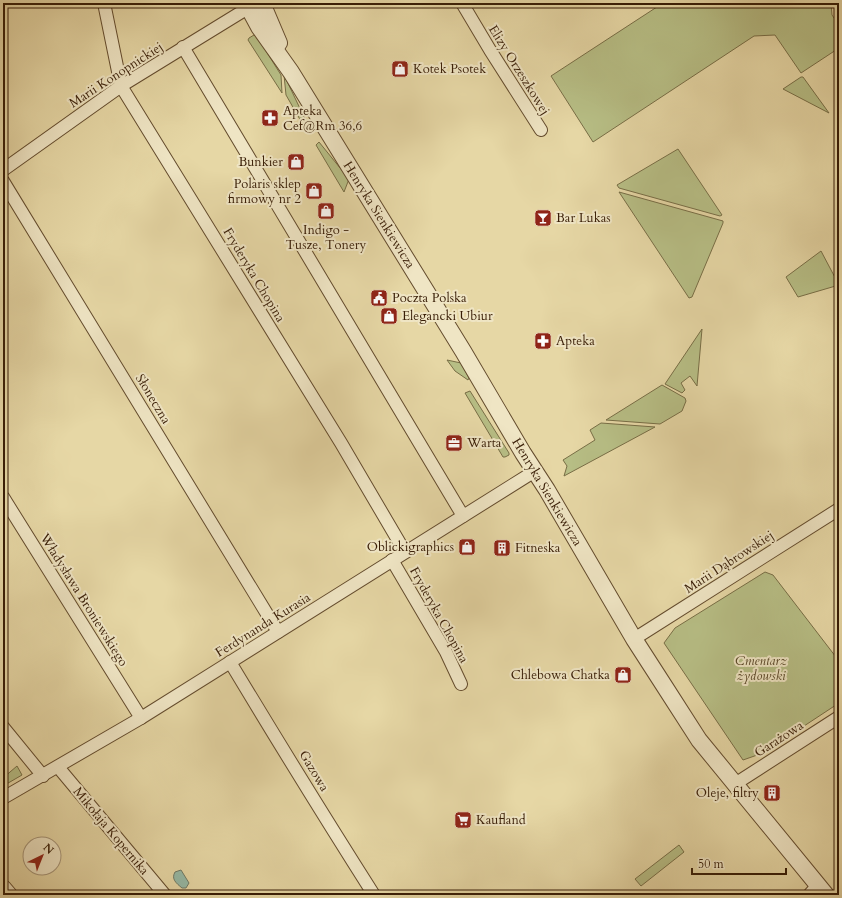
<svg xmlns="http://www.w3.org/2000/svg" width="842" height="898" font-family="Cardo,serif">
<rect width="100%" height="100%" fill="#e6d7a5"/>
<filter id="stains"><feTurbulence type="fractalNoise" baseFrequency=".005" numOctaves="4"/><feColorMatrix values="0 0 0 0 .2 0 0 0 0 .09 0 0 0 0 .02 0 0 0 .5 -.17"/></filter>
<radialGradient id="worn" r=".72"><stop offset=".6" stop-color="#630" stop-opacity="0"/><stop offset="1" stop-color="#630" stop-opacity=".3"/></radialGradient>
<g fill="#b7be85" stroke="#786e46">
<path d="M663,3h168l1,12 7,10v23l-38,25 -26,-38 -21,1 -161,106 -42,-66z"/>
<path d="M254,35h2l25,40 1,18 -34,-53 1,-2z"/>
<path d="M284,75l22,46 -2,2h-2l-16,-28z"/>
<path d="M801,77h2l26,36 -46,-24z"/>
<path d="M319,142l30,37 -5,13 -28,-47z"/>
<path d="M678,149l44,66 -2,1 -101,-28 -2,-3z"/>
<path d="M619,192l104,29v2l-31,74 -3,1z"/>
<path d="M821,251l18,34 -41,12 -12,-20z"/>
<path d="M702,329l-5,57 -7,-10 -9,7 4,7 -3,3 -17,-9z"/>
<path d="M447,360l14,3 8,15 -1,2 -13,-9z"/>
<path d="M662,385l23,13 1,3 -4,10 -22,13 -54,-4z"/>
<path d="M470,391l39,62v2l-4,2h-2l-38,-64z"/>
<path d="M601,423l54,4 -91,49 3,-10 -4,-6 32,-20 -5,-10z"/>
<path d="M765,572l8,3 66,86v42l-76,50 -20,7 -79,-117 11,-15z"/>
<path d="M17,766l5,9 -19,11v-8z"/>
<path d="M679,845l5,7 -43,34 -6,-7z"/>
</g>
<path fill="#96baa7" stroke="#707b67" d="M181,870l8,13 -3,5h-4c-6,-5 -11,-9 -7,-16z"/>
<g fill="none" stroke-linecap="round" stroke-linejoin="round">
<defs>
<g id="minor">
<path d="M104,3l17,83 220,357 64,109"/>
<path d="M462,3l28,47 51,80"/>
<path d="M183,47l280,469"/>
<path d="M3,170l118,-84 127,-78"/>
<path d="M3,181l275,451"/>
<path d="M3,497l138,221"/>
<path d="M392,560l54,92 15,32"/>
<path d="M634,639l205,-130"/>
<path d="M230,662c47,78 95,156 144,233"/>
<path d="M3,727l40,49"/>
<path d="M58,767l107,128"/>
<path d="M735,784l104,-67"/>
<path d="M3,798l138,-80 394,-247"/>
<path d="M809,895l9,-10"/>
</g>
<g id="tertiary">
<path d="M246,3l13,24 32,45 172,279 60,102 24,37 87,149 29,45 36,56 127,155"/>
<path d="M262,3l17,40"/>
<path d="M3,888l6,7"/>
</g>
</defs>
<use href="#minor" stroke="#644c2e" stroke-width="14"/>
<use href="#tertiary" stroke="#644c2e" stroke-width="18"/>
<use href="#minor" stroke="#efe5c4" stroke-width="12"/>
<use href="#tertiary" stroke="#efe5c4" stroke-width="16"/>
</g>
<defs>
<symbol id="shop-square" viewBox="-11 -11 22 22"><rect x="-9" y="-9" width="18" height="18" rx="4" fill="#8f2418" stroke="#efe5c4"/><path d="M-5-2.5h2.3a2.7 3.5 0 0 1 5.4 0H5L5.5 6h-11ZM-1.5-2.5h3a1.5 2.3 0 0 0-3 0Z" fill="#fff"/></symbol>
<symbol id="pharmacy-square" viewBox="-11 -11 22 22"><rect x="-9" y="-9" width="18" height="18" rx="4" fill="#8f2418" stroke="#efe5c4"/><path d="M-2-6h4v4h4v4h-4v4h-4v-4h-4v-4h4Z" fill="#fff"/></symbol>
<symbol id="bar-square" viewBox="-11 -11 22 22"><rect x="-9" y="-9" width="18" height="18" rx="4" fill="#8f2418" stroke="#efe5c4"/><path d="M-6-5H6L.8 .8V4.5H3.5V6h-7V4.5H-.8V.8Z" fill="#fff"/></symbol>
<symbol id="civic-square" viewBox="-11 -11 22 22"><rect x="-9" y="-9" width="18" height="18" rx="4" fill="#8f2418" stroke="#efe5c4"/><path d="M-.6-6.5H3V-4.5H.6V-3L4-1V1h2V6H-6V1h2V-1L-.6-3ZM-1.2 2.5V6h2.4V2.5Z" fill="#fff"/></symbol>
<symbol id="office-square" viewBox="-11 -11 22 22"><rect x="-9" y="-9" width="18" height="18" rx="4" fill="#8f2418" stroke="#efe5c4"/><path d="M-6-3h4V-5.5h4V-3h4V5H-6ZM-1-4.5V-3h2v-1.5ZM-6 0V1H6V0Z" fill="#fff"/></symbol>
<symbol id="building-square" viewBox="-11 -11 22 22"><rect x="-9" y="-9" width="18" height="18" rx="4" fill="#8f2418" stroke="#efe5c4"/><path d="M-4-6H4V6H1V3H-1V6H-4ZM-2.5-4.3h1.7v1.8h-1.7ZM.8-4.3h1.7v1.8H.8ZM-2.5-1h1.7V.8h-1.7ZM.8-1h1.7V.8H.8Z" fill="#fff"/></symbol>
<symbol id="supermarket-square" viewBox="-11 -11 22 22"><rect x="-9" y="-9" width="18" height="18" rx="4" fill="#8f2418" stroke="#efe5c4"/><path d="M-6-5.5h2.5l.6 2H6L4.5 2H-2.5L-4.4-4H-6ZM-1.5 3.2a1.3 1.3 0 1 0 .1 0ZM3 3.2a1.3 1.3 0 1 0 .1 0Z" fill="#fff"/></symbol>
</defs>
<g fill-rule="evenodd">
<use href="#shop-square" x="390" y="59" width="20" height="20"/>
<use href="#pharmacy-square" x="260" y="108" width="20" height="20"/>
<use href="#shop-square" x="286" y="152" width="20" height="20"/>
<use href="#shop-square" x="304" y="181" width="20" height="20"/>
<use href="#shop-square" x="316" y="201" width="20" height="20"/>
<use href="#bar-square" x="533" y="208" width="20" height="20"/>
<use href="#civic-square" x="369" y="288" width="20" height="20"/>
<use href="#shop-square" x="379" y="306" width="20" height="20"/>
<use href="#pharmacy-square" x="533" y="331" width="20" height="20"/>
<use href="#office-square" x="444" y="433" width="20" height="20"/>
<use href="#shop-square" x="457" y="537" width="20" height="20"/>
<use href="#building-square" x="492" y="538" width="20" height="20"/>
<use href="#shop-square" x="613" y="665" width="20" height="20"/>
<use href="#building-square" x="762" y="783" width="20" height="20"/>
<use href="#supermarket-square" x="453" y="810" width="20" height="20"/>
</g>
<g text-anchor="middle" dominant-baseline="central" stroke-width="4" stroke-linejoin="round" paint-order="stroke">
<g font-size="13" fill="#381d06" stroke="#efe5c4" text-anchor="start">
<text x="413" y="69">Kotek Psotek</text>
<text x="283" y="111">Apteka<tspan x="283" dy="15">Cef@Rm 36,6</tspan></text>
<text x="283" y="162" text-anchor="end">Bunkier</text>
<text x="301" y="184" text-anchor="end">Polaris sklep<tspan x="301" dy="15">firmowy nr 2</tspan></text>
<text x="556" y="218">Bar Lukas</text>
<text x="326" y="230" text-anchor="middle">Indigo -<tspan x="326" dy="15">Tusze, Tonery</tspan></text>
<text x="392" y="298">Poczta Polska</text>
<text x="402" y="316">Elegancki Ubiur</text>
<text x="556" y="341">Apteka</text>
<text x="467" y="443">Warta</text>
<text x="454" y="547" text-anchor="end">Oblickigraphics</text>
<text x="515" y="548">Fitneska</text>
<text x="610" y="675" text-anchor="end">Chlebowa Chatka</text>
<text x="759" y="793" text-anchor="end">Oleje, filtry</text>
<text x="476" y="820">Kaufland</text>
</g>
<g font-size="13" fill="#381d06" stroke="#efe5c4">
<text transform="translate(519 70) rotate(58)">Elizy Orzeszkowej</text>
<text transform="translate(116 75) rotate(-33)">Marii Konopnickiej</text>
<text transform="translate(379 215) rotate(58)">Henryka Sienkiewicza</text>
<text transform="translate(254 275) rotate(59)">Fryderyka Chopina</text>
<text transform="translate(153 399) rotate(59)">Słoneczna</text>
<text transform="translate(547 492) rotate(59)">Henryka Sienkiewicza</text>
<text transform="translate(729 562) rotate(-33)">Marii Dąbrowskiej</text>
<text transform="translate(84 600) rotate(58)">Władysława Broniewskiego</text>
<text transform="translate(439 615) rotate(61)">Fryderyka Chopina</text>
<text transform="translate(263 625) rotate(-32)">Ferdynanda Kurasia</text>
<text transform="translate(779 739) rotate(-33)">Garażowa</text>
<text transform="translate(314 771) rotate(59)">Gazowa</text>
<text transform="translate(111 831) rotate(50)">Mikołaja Kopernika</text>
</g>
<g font-size="13" font-style="italic" fill="#584526" stroke="#efe5c4">
<text x="761" y="661">Cmentarz<tspan x="761" dy="15">żydowski</tspan></text>
</g>
</g>
<rect width="842" height="898" fill="none" stroke="#e6d7a5" stroke-width="16"/>
<rect x="4" y="4" width="834" height="890" fill="none" stroke="#381d06" stroke-width="2"/>
<rect x="8" y="8" width="826" height="882" fill="none" stroke="#381d06"/>
<g transform="translate(42 856) rotate(43)"><circle r="19" fill="#efe5c4" stroke="#a69578"/>
<path d="M0-3L7 15L0 10L-7 15Z" fill="#8f2418"/>
<text y="-6" font-size="11" font-weight="bold" text-anchor="middle" fill="#381d06">N</text>
</g>
<path d="M692 868v6h94v-6" fill="none" stroke="#381d06" stroke-width="2"/>
<text x="698" y="868" font-size="12" fill="#381d06" stroke="#efe5c4" stroke-width="3" paint-order="stroke">50 m</text>
<rect width="100%" height="100%" filter="url(#stains)"/>
<rect width="100%" height="100%" fill="url(#worn)"/>
</svg>
